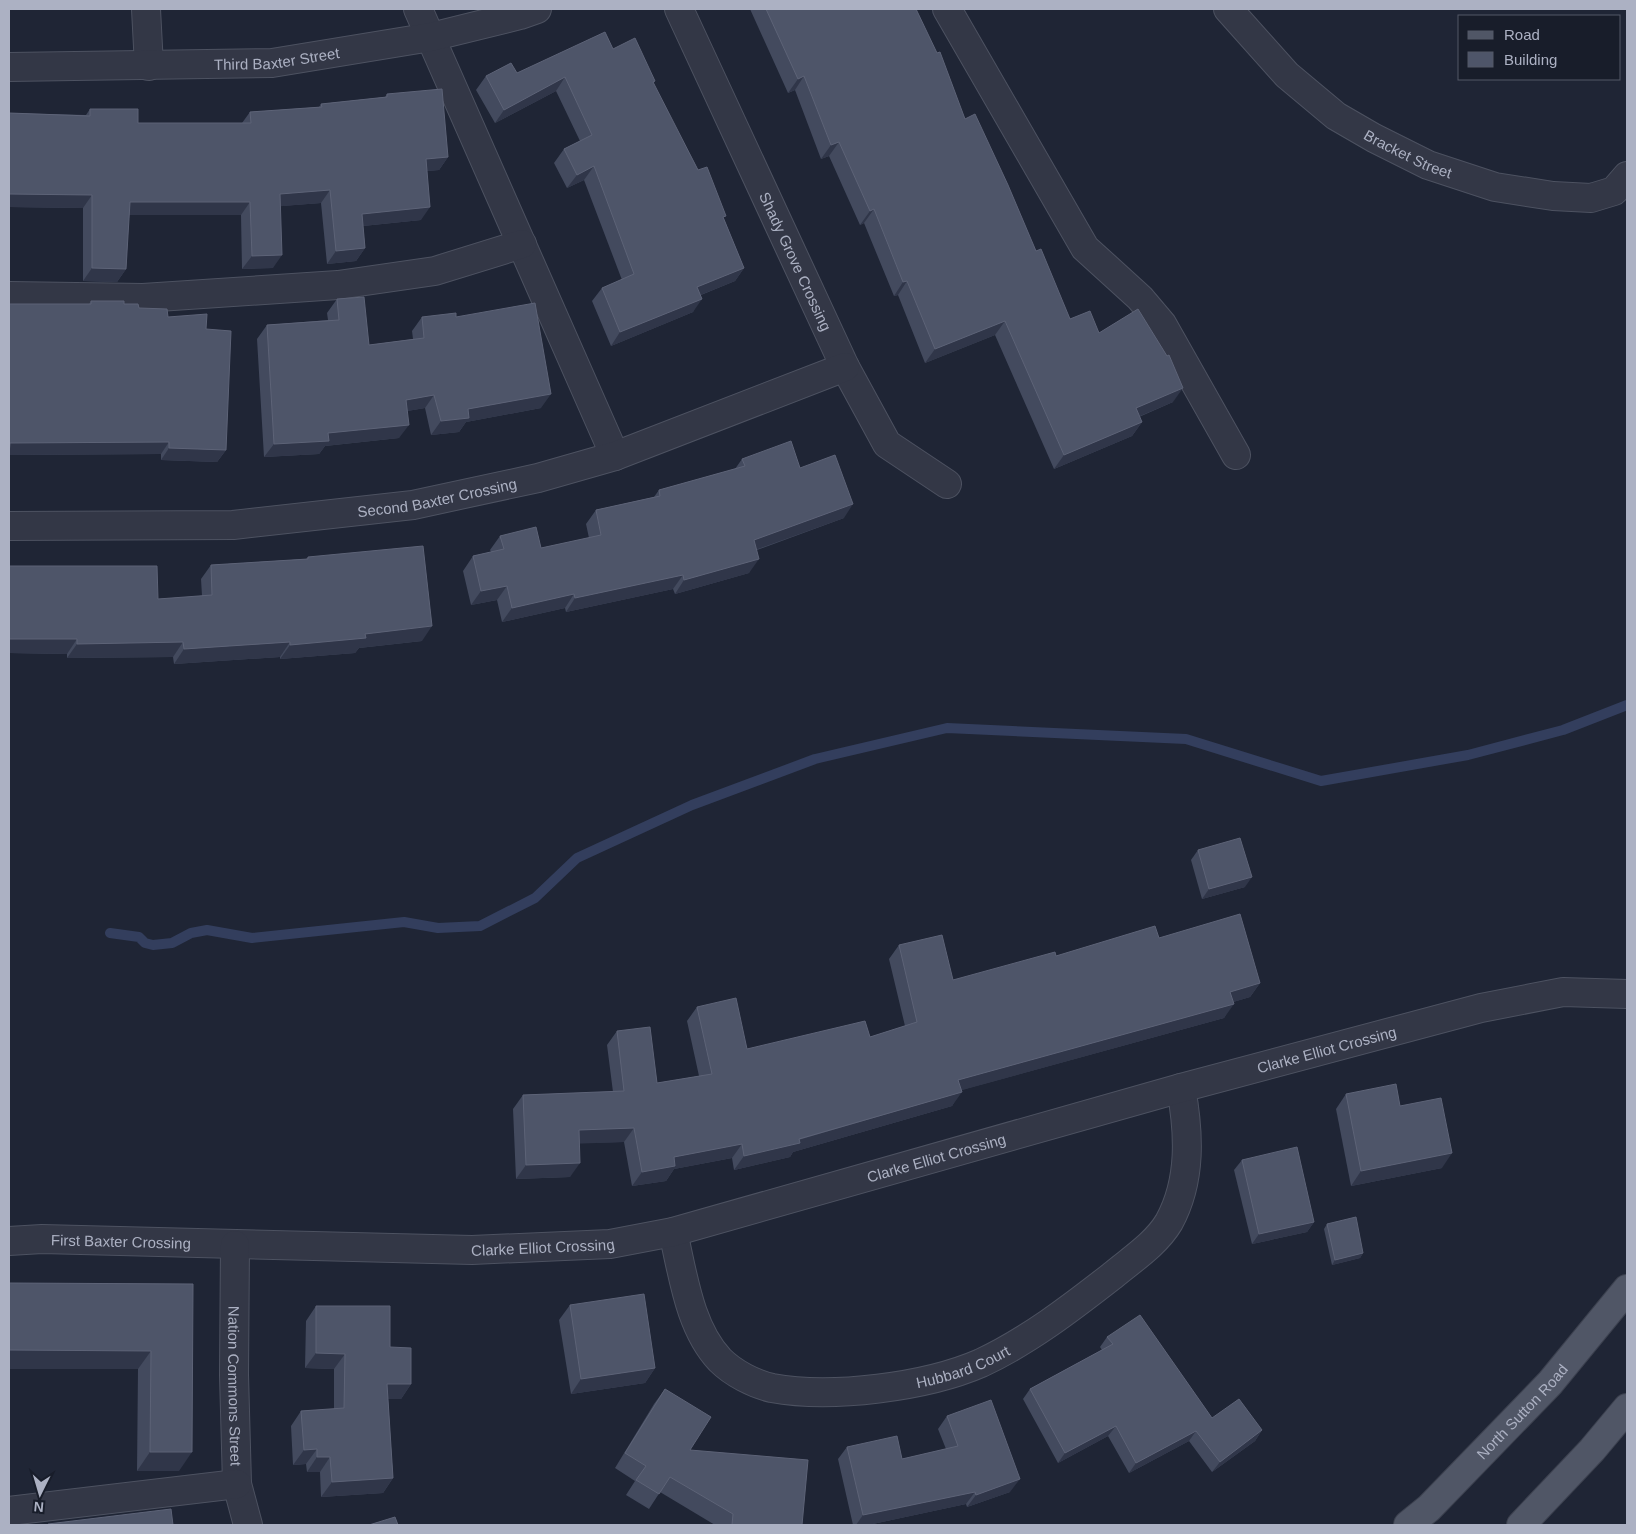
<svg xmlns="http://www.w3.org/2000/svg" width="1636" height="1534" font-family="Helvetica,sans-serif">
<rect width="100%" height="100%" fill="#1f2535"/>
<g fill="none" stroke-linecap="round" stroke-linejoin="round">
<path stroke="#333e5d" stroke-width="10" d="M110,933l29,4 6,6 8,2 19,-2 19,-10 16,-3 45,8 152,-16 34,6 42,-2 55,-28 42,-40 115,-53 123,-46 132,-31 239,11 135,42 147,-26 95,-25 64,-25"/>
<defs>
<g id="minor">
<path d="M146,9l3,57"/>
<path d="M418,9l197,447"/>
<path id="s1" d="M679,9l166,358 42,77 60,40"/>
<path d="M947,9l138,239 55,50 22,26 74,131"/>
<path id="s2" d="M1228,9l59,66 49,41 38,22 54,27 67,22 58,9 38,2 23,-7 13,-15"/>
<path id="s3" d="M9,67l263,-4 159,-26 89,-22 17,-6"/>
<path d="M9,296l134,2 195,-13 97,-14 87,-27"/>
<path id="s4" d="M9,526l224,-1 180,-20 125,-27 77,-22 230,-89"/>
<path id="s5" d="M673,1232c10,42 16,95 47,128 13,13 34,24 52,28 59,11 154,-1 209,-25 47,-22 90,-55 131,-87 19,-16 44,-32 57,-54 23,-42 20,-90 12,-134"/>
<path id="s6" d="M9,1241l33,-2 430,11 138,-6 63,-12 508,-144 300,-80 82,-16 64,2"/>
<path id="s7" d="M235,1245l-1,130 3,109 11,41"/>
<path d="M9,1511l228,-27"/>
</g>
<g id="major">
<path id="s8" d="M1408,1525l21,-17 121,-125 77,-94"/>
<path d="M1521,1525l71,-75 35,-42"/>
</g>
</defs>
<use href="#minor" stroke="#4d5261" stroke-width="30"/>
<use href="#major" stroke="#3c414f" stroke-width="30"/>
<use href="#minor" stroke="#333746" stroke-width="28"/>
<use href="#major" stroke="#505666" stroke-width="28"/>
</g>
<g fill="#434a5e">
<path d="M750,9h89l126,110 71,132 34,68 29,14 74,69 -34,15 3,5 -10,14 -78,33 -59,-134 -70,28 -27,-68 -4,1 -30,-73 -4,2 -31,-69 -8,3 -26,-69 -7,3z"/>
<path d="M613,49l42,32 -2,3 71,135 20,49 -9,13 -34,14 -8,17 -82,34 -19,-45 10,-13 20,-8 -38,-100 -17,8 -13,-25 10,-14 16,-8 -24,-50 -61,32 -19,-33 10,-14 31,-3z"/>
<path d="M387,94l61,63 -9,13 -12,1 -6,49 -58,6 2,22 -9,13 -29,3 -6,-61 -40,3 -8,62 -31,1 -1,-54h-112l-3,54 -9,13 -34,-1v-73l-74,-1v-94l77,2 4,-6 48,14h104l8,-11 69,-5 2,-3 64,-7z"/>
<path d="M337,299l32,46 44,-6 -1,-8 10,-14h34l85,91 -75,14 -7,10 -28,3 -6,-27 -18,3 -8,27 -74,8 -6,8 -55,3 -7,-118 10,-14 61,-5 -1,-7z"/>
<path d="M91,301l33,3 82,25 20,121 -9,12 -56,-2v-6l-152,1v1v-152h80z"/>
<path d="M742,459l58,9 44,50 -87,32 -8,23 -74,21 -2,-5 -107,23 -1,-4 -63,14 -5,-22 -26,5 -8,-34 10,-15 18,-4 -1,-2 10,-14 41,12 48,-10 -3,-14 10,-14 58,-13 5,-7 76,-21z"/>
<path d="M308,557l114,84 -63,7 -4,5 -75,6v-2l-106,7 -1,-7 -106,1v-4l-58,-1 149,-54 44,-3 -1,-17 10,-14 95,-6z"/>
<path d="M1198,850l47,37 -43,12 -11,-39z"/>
<path d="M1159,938l101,45 -10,14 -17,5 -9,16 -263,72 -9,16 -159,46 -3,5 -56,13 -2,-12 -58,11 -8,12 -34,5 -8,-44 -45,1 -9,34 -54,2 -3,-70 10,-14 90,-3 -6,-47 10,-14 40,52 42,-7 -12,-55 10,-14 50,42 123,-12 35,-11 -16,-67 10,-14 54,35 103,-24z"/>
<path d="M1346,1094l54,12 42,62 -91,18 -15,-77z"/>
<path d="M1242,1160l72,62 -7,10 -55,12 -18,-74z"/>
<path d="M1327,1224l36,29 -3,5 -28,7 -8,-36z"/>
<path d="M9,1283l184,1 -14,187h-42l1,-102h-129z"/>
<path d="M570,1305l85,63 -10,15 -74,11 -12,-74z"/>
<path d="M316,1306l74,41 21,37 -10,15h-13l5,79 -10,15 -62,4 -1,-25h-13l-1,-8 -13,1 -2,-39 10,-15 33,-2v-40l-29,-1 1,-47z"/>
<path d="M1107,1337l105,81 50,12 -7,11 -43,31 -23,-31 -60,32 -21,-37 -50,27 -35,-64 7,-10 72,-39 -2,-3z"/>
<path d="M665,1389l25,61 112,75h-87l-55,-33 -11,17 -23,-14 9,-14 -20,-13 39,-64z"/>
<path d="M947,1416l63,76 -43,15 -1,-3 -98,21h-15l-15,-66 9,-12 55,12 44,-10 -8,-20z"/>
</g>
<g fill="#303649">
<path d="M804,76l-9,14 -7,3 10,-14z"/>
<path d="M565,77l-9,14 -61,32 9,-13z"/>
<path d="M839,142l-10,14 -8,3 10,-14z"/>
<path d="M448,157l-9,13 -23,2 10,-13z"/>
<path d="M594,166l-10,14 -17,8 10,-13z"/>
<path d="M330,190l-9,13 -50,4 9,-13z"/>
<path d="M9,194l83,1 -9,13 -74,-1z"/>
<path d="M130,202h120l-9,13h-121z"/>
<path d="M430,207l-9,13 -68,7 9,-13z"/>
<path d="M874,209l-10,14 -4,2 10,-14z"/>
<path d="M365,248l-9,13 -29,3 9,-13z"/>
<path d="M282,255l-9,13 -31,1 10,-13z"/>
<path d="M92,268l34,1 -9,13 -34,-1z"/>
<path d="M744,268l-9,13 -47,19 9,-13z"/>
<path d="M907,281l-9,14 -4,1 9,-14z"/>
<path d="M702,299l-9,13 -82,34 9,-14z"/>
<path d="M1005,321l-10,14 -70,28 10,-14z"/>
<path d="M1183,388l-10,14 -47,20 10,-14z"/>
<path d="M551,394l-10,14 -75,14 -7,10 -28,3 10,-14 27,-12z"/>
<path d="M434,395l-9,13 -29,5 10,-13z"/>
<path d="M1142,422l-10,14 -78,33 10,-14z"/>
<path d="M409,425l-10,13 -74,8 -6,8 -55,3 10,-13 54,-11z"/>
<path d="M169,442l-8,12 -152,1 1,-12z"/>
<path d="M169,448l57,2 -9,12 -56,-2z"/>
<path d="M853,504l-9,14 -100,36 10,-14z"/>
<path d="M759,559l-10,14 -74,21 9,-14z"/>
<path d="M683,575l-10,14 -107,23 9,-14z"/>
<path d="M507,586l-10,14 -26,5 10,-14z"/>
<path d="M574,594l-9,14 -63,14 10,-14z"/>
<path d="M432,626l-10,15 -63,7 -4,5 -75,6 10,-14 75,-11z"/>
<path d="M9,639h68l-10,15 -58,-1z"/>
<path d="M183,642l-10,15 -106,1 10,-14z"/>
<path d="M290,642l-10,15 -106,7 10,-15z"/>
<path d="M1252,877l-7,10 -43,12 7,-10z"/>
<path d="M1260,983l-10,14 -30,9 10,-14z"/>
<path d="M1234,1004l-10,14 -276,76 10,-14z"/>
<path d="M962,1092l-10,14 -159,46 -3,5 -56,13 10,-14z"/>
<path d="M634,1128l-10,14 -55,2 10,-14z"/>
<path d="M742,1144l-10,14 -58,11 -8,12 -34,5 10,-14 32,-15z"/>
<path d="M1452,1153l-10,15 -91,18 10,-15z"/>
<path d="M580,1163l-10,14 -54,2 10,-14z"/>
<path d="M1314,1222l-7,10 -55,12 7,-10z"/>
<path d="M1363,1253l-3,5 -28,7 3,-5z"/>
<path d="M9,1350l142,1 -13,18h-129z"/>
<path d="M316,1353l29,1 -11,15 -29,-1z"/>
<path d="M655,1368l-10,15 -74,11 10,-15z"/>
<path d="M387,1384h24l-10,15h-24z"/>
<path d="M1116,1426l-8,10 -50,27 7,-10z"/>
<path d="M1262,1430l-7,11 -43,31 8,-10z"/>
<path d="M1196,1431l-7,10 -60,32 7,-10z"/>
<path d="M317,1449l-11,15 -13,1 11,-15z"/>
<path d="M150,1452h42l-13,19h-42z"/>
<path d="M317,1457h13l-10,15h-13z"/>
<path d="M393,1478l-10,15 -62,4 11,-15z"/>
<path d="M1020,1479l-10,13 -43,15 9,-12z"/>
<path d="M975,1492l-9,12 -98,21h-12l7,-10z"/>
</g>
<g fill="#4e5569" stroke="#5d6377">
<path d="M766,9h150l21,44 3,-1 25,67 10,-5 33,71 28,66 5,-2 29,70 20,-8 9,22 39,-24 29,47 2,-1 14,33 -47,20 6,14 -78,33 -59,-134 -70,28 -28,-68 -4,1 -29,-73 -4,2 -31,-69 -8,3 -27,-69 -6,3z"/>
<path d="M605,32l8,17 22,-11 20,43 -2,1 45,88 9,-3 19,49 -3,1 21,51 -47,19 5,12 -82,33 -18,-44 32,-14 -40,-108 -17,9 -13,-26 28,-14 -27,-58 -61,33 -18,-34 25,-13 6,10z"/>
<path d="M442,89l6,68 -22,2 4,48 -68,7 3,34 -29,3 -6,-61 -50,4 2,61 -30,1 -2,-54h-120l-4,67 -34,-1v-73l-83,-1v-81l81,3v-7h48v14h113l-1,-11 72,-5 -1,-3 66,-7v-3z"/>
<path d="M364,297l5,48 55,-7 -2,-21 34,-4v4l79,-14 16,91 -83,15 1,9 -28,3 -7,-26 -28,5 3,25 -81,8 1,8 -55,3 -7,-119 72,-5 -2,-21z"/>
<path d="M91,301h33v3h14l1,4 28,1 1,8 39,-3 -1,15 25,2 -5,119 -57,-2v-6l-159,1 -1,12v-151h82z"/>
<path d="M791,441l9,27 35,-13 18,49 -99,36 5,19 -75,21 -1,-5 -108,23 -1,-4 -62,14 -5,-22 -26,5 -8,-35 31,-7 -4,-13 36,-9 5,21 60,-13 -5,-25 64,-14 -1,-6 86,-24 -3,-7z"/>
<path d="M423,546l9,80 -67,8 1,4 -76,7v-3l-106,7 -1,-7 -106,2v-5h-68v-73h148l1,33 54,-4 -1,-30 97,-6v-2z"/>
<path d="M1240,838l12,39 -43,12 -11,-39z"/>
<path d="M1240,914l20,69 -30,9 4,12 -276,76 4,12 -163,47 1,4 -56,13 -2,-12 -68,13 1,9 -33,6 -8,-44 -55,2 1,33 -54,2 -3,-70 101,-4 -7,-60 33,-4 7,56 55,-9 -15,-67 39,-9 11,51 118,-28 5,16 47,-15 -18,-77 43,-10 11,45 102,-28 1,4 99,-30 4,12z"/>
<path d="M1396,1084l4,22 41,-8 11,55 -91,18 -15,-77z"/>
<path d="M1297,1147l17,75 -55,12 -17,-74z"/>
<path d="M1356,1217l7,36 -28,7 -8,-36z"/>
<path d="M9,1283l184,1 -1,168h-42l1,-101 -142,-1z"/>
<path d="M644,1294l11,74 -74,11 -11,-74z"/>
<path d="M316,1306h74v41l21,1v36h-24l6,94 -61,4 -2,-25h-13v-8l-13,1 -3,-39 43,-3 1,-54 -29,-1z"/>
<path d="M1140,1315l72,103 27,-19 23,31 -42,32 -24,-31 -60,32 -20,-37 -51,27 -35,-64 83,-45 -6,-7z"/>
<path d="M665,1389l46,28 -21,33 118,10 -6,65h-70l1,-11 -63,-37 -11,17 -23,-14 10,-14 -21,-13z"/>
<path d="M991,1400l29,79 -44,16 -1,-3 -112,23 -16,-68 50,-11 5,23 56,-13 -11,-30z"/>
<path d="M171,1509l2,16h-124l-1,-1z"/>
<path d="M395,1517l3,8h-29z"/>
</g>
<g text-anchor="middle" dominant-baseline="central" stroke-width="4" stroke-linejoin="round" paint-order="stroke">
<g font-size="15" fill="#acb1c3" stroke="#181d2a">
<text stroke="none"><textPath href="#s3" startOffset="268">Third Baxter Street</textPath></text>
<text stroke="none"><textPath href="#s2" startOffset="234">Bracket Street</textPath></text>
<text stroke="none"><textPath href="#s1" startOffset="278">Shady Grove Crossing</textPath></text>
<text stroke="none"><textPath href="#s4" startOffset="430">Second Baxter Crossing</textPath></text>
<text stroke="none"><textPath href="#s6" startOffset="1344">Clarke Elliot Crossing</textPath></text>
<text stroke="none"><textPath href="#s6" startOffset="939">Clarke Elliot Crossing</textPath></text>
<text stroke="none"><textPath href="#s6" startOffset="112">First Baxter Crossing</textPath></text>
<text stroke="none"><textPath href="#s6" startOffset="534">Clarke Elliot Crossing</textPath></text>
<text stroke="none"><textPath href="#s5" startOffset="392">Hubbard Court</textPath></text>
<text stroke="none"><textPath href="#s7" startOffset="141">Nation Commons Street</textPath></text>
<text stroke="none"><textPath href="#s8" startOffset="161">North Sutton Road</textPath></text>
</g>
</g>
<rect width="1636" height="1534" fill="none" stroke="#acb1c3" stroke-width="20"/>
<rect x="1458" y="15" width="162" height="65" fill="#181d2a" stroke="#535867"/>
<rect x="1468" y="31" width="25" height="8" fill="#505666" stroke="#535867"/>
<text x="1504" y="40" font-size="15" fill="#acb1c3">Road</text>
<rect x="1468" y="52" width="25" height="15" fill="#4e5569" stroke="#535867"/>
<text x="1504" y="65" font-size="15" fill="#acb1c3">Building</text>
<g transform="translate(40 1494) rotate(185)" stroke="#181d2a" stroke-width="4" paint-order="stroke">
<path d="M0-4L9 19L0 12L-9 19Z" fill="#acb1c3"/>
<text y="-8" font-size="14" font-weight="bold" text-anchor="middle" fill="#acb1c3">N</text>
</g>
</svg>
